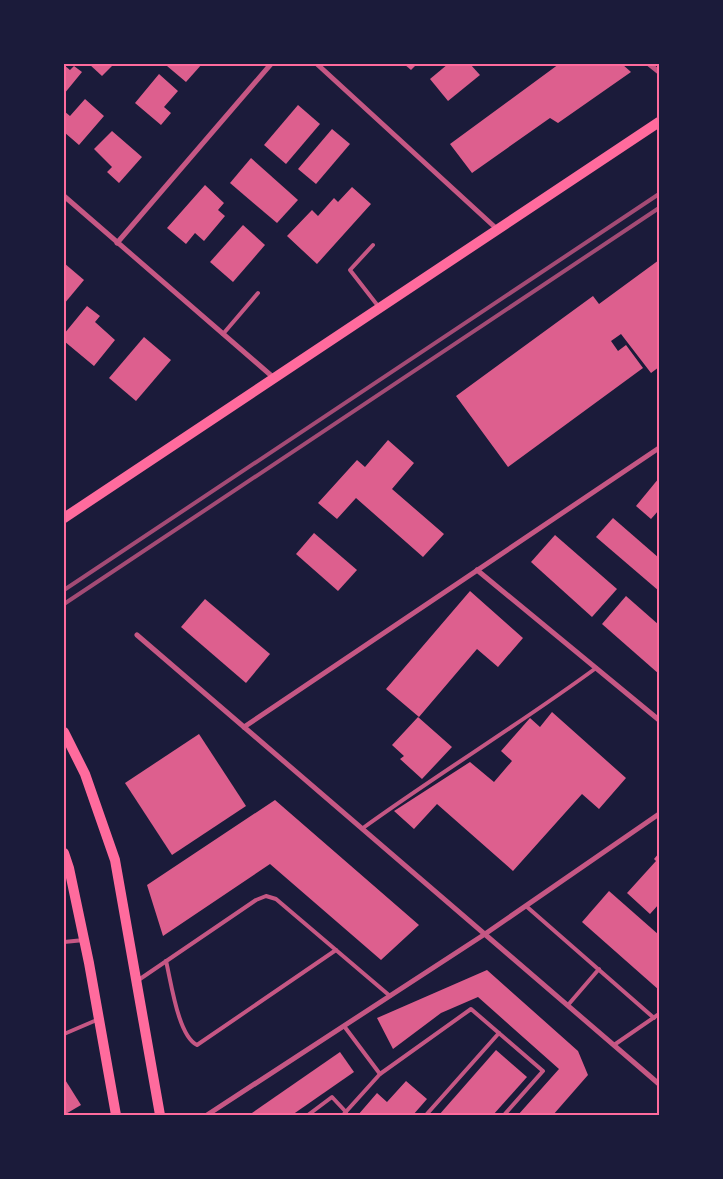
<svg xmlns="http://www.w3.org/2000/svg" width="723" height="1179" font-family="'DejaVu Sans',sans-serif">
<rect width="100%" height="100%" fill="#1b1b3a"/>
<g fill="#dd5f8e">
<path d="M89,64h25l-12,12z"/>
<path d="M169,64h33l-16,18 -19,-16z"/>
<path d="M404,64h13l-6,6z"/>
<path d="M448,64h22l10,11 -32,26 -18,-22z"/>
<path d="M559,64h63l9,8 -73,51 -8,-5 -78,55 -22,-29z"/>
<path d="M64,65l6,5 4,-4 8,6 -18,22z"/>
<path d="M159,74l19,17 -14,16 7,6 -10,12 -26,-22z"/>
<path d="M85,99l19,17 -25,29 -15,-13v-21l6,5z"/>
<path d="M298,105l22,19 -34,40 -22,-19z"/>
<path d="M332,129l18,15 -34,40 -18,-15z"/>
<path d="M112,131l30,26 -23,26 -12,-11 5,-5 -18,-18z"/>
<path d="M251,158l47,42 -21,23 -47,-40z"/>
<path d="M205,185l19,18 -6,7 7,6 -21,25 -9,-8 -9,11 -19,-16z"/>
<path d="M352,187l19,17 -54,60 -30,-28 25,-26 6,6 16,-18 4,4z"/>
<path d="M243,225l22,20 -32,37 -23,-20z"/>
<path d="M659,260v107l-8,6 -30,-39 -10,7 7,10 8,-6 17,23 -135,99 -52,-71 137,-100 6,8z"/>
<path d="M64,263l20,17 -20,24z"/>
<path d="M87,306l13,10 -5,6 20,18 -21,26 -30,-25v-7z"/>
<path d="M144,337l27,23 -35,41 -27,-23z"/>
<path d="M388,440l26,23 -22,26 52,45 -21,23 -67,-59 -19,21 -19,-16 39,-43 8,7z"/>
<path d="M659,478v32l-8,9 -15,-13z"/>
<path d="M613,518l46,40v33l-63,-54z"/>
<path d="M314,533l43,37 -19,21 -42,-37z"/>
<path d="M555,535l62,54 -25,28 -61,-55z"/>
<path d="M470,591l53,47 -25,29 -21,-18 -58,68 -33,-28z"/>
<path d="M626,596l33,29v49l-57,-50z"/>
<path d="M205,599l65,55 -24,29 -65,-56z"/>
<path d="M552,712l74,66 -27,31 -17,-15 -69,77 -76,-67 -23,25 -20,-18 76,-49 24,20 18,-21 -11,-10 29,-33 10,9z"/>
<path d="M418,717l34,30 -30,32 -22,-20 4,-3 -12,-11z"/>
<path d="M199,734l47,72 -74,49 -47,-72z"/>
<path d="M275,800l144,125 -38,35 -111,-96 -107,72 -16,-51z"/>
<path d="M659,853v51l-9,10 -23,-21 29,-32 -2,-2z"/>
<path d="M609,891l50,44v55l-77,-68z"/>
<path d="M487,970l91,81 10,24 -35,40h-35l41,-46 -81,-72 -37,16 -48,36 -16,-31z"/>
<path d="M496,1050l31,27 -34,38h-54z"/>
<path d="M340,1052l14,20 -62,43h-43z"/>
<path d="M64,1078l17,27 -17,10z"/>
<path d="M406,1081l21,18 -14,16h-55l19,-22 10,9z"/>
</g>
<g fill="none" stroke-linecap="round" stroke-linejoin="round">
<g stroke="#c65784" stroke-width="4">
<path d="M373,245l-23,25 28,36"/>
<path d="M223,334l35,-41"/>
<path d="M363,828c76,-55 157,-104 233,-160"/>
<path d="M526,906l128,112"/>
<path d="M64,942l20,-2"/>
<path d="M166,961c5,20 12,75 31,84l139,-95"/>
<path d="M137,981l119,-81 10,-4 10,3 114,97"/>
<path d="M568,1005l31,-36"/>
<path d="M344,1026l36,48"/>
<path d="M64,1034l35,-15"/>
<path d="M614,1045l45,-31"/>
<path d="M308,1115l24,-18 14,15"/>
<path d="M343,1115l37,-41 91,-65 72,62 -39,44"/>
<path d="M426,1115l73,-82"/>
</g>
<g stroke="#c65784" stroke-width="5">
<path d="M317,64l181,166"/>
<path d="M649,64l10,8"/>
<path d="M64,196l210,182"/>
<path d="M117,243l154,-179"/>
<path d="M477,570l182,150"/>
<path d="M137,635l522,449"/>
<path d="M244,727l415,-279"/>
<path d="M207,1115l278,-181 174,-120"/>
</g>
<g stroke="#ff6b9d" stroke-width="10">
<path d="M64,518l595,-396"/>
<path d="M64,732l21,42 30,86 45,255"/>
<path d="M64,853l5,15 20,95 27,152"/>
</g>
<g stroke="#a44b75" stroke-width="4">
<path d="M64,590l595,-396"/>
<path d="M64,604l595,-396"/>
</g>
</g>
<rect width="723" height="1179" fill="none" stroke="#1b1b3a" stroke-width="130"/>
<rect x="65" y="65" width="593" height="1049" fill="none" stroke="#ff6b9d" stroke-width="2"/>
</svg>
